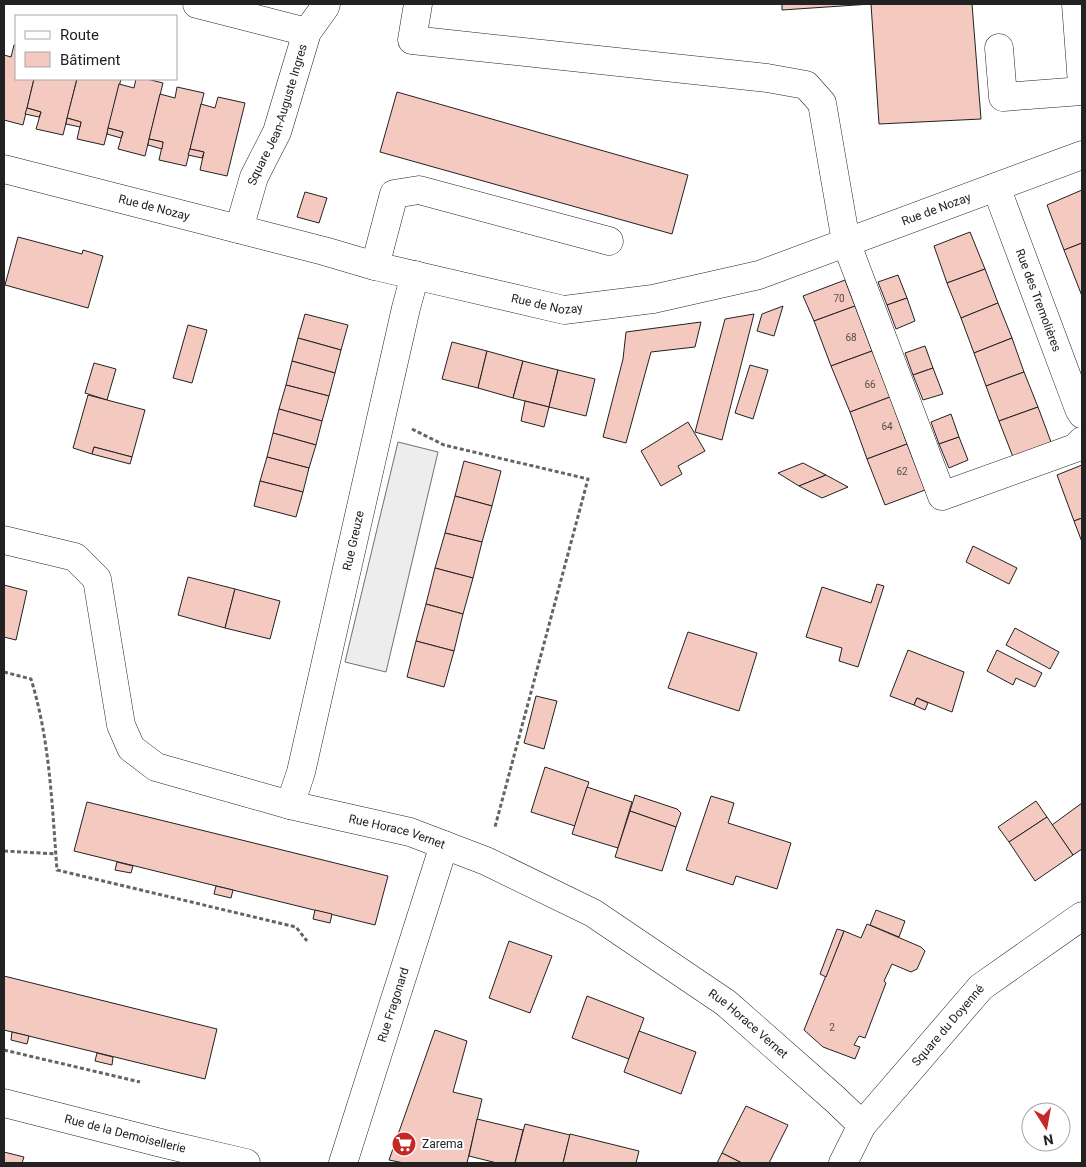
<svg xmlns="http://www.w3.org/2000/svg" width="1086" height="1167" font-family="Roboto,sans-serif">
<rect width="100%" height="100%" fill="#fff"/>
<path fill="#ededed" stroke="#6f6f6f" d="M398,442l40,10 -52,220 -41,-10z"/>
<g fill="#f3c9c0" stroke="#222">
<path d="M782,4h190l9,115 -102,5 -8,-120 -89,6z"/>
<path d="M14,45h2v34h18l-11,46 -19,-5v-65l7,2z"/>
<path d="M34,79h43l-14,56 -27,-6 5,-17 -14,-4z"/>
<path d="M77,79h44l-17,66 -27,-6 4,-17 -14,-4z"/>
<path d="M136,79h11l16,4 -18,73 -27,-7 5,-17 -15,-4 11,-44 15,4z"/>
<path d="M177,87l27,6 -18,73 -27,-6 4,-18 -14,-3 11,-45 15,4z"/>
<path d="M397,92l291,83 -16,59 -292,-82z"/>
<path d="M218,97l27,6 -18,73 -27,-6 4,-18 -14,-3 11,-45 14,4z"/>
<path d="M27,108l14,4 -2,5 -14,-3z"/>
<path d="M67,118l14,4 -1,5 -14,-3z"/>
<path d="M108,128l15,4 -2,6 -14,-4z"/>
<path d="M149,139l14,3 -1,7 -14,-4z"/>
<path d="M190,149l14,3 -2,6 -14,-3z"/>
<path d="M1082,190v53l-18,7 -17,-45z"/>
<path d="M305,192l22,6 -8,25 -22,-6z"/>
<path d="M970,232l15,37 -38,14 -13,-37z"/>
<path d="M18,237l64,17 1,-4 20,6 -15,52 -83,-23z"/>
<path d="M1082,243v53l-18,-46z"/>
<path d="M985,269l13,34 -37,15 -14,-35z"/>
<path d="M898,275l9,23 -20,7 -9,-23z"/>
<path d="M845,280l10,26 -41,15 -11,-25z"/>
<path d="M907,298l8,23 -19,8 -9,-24z"/>
<path d="M998,303l14,35 -38,15 -13,-35z"/>
<path d="M783,306l-9,30 -17,-5 5,-17z"/>
<path d="M855,306l17,45 -41,15 -17,-45z"/>
<path d="M305,314l43,11 -7,25 -43,-12z"/>
<path d="M754,314l-32,126 -27,-8 30,-113z"/>
<path d="M701,322l-6,25 -44,5 -25,91 -23,-6 20,-78 3,-27z"/>
<path d="M188,325l19,5 -15,53 -19,-5z"/>
<path d="M298,338l43,12 -6,23 -43,-12z"/>
<path d="M1012,338l12,34 -38,14 -12,-33z"/>
<path d="M452,342l35,9 -9,37 -36,-9z"/>
<path d="M925,346l8,22 -20,7 -8,-22z"/>
<path d="M487,351l36,10 -10,37 -35,-10z"/>
<path d="M872,351l18,46 -40,15 -19,-46z"/>
<path d="M292,361l43,12 -6,23 -43,-11z"/>
<path d="M523,361l35,9 -9,37 -36,-9z"/>
<path d="M94,363l22,6 -9,31 -22,-7z"/>
<path d="M750,365l18,5 -15,49 -18,-6z"/>
<path d="M933,368l10,26 -20,6 -10,-25z"/>
<path d="M558,370l37,9 -9,37 -37,-9z"/>
<path d="M1024,372l14,35 -39,14 -13,-35z"/>
<path d="M286,385l43,11 -7,25 -43,-12z"/>
<path d="M88,395l57,15 -13,47 -38,-10 -2,7 -19,-6z"/>
<path d="M890,397l17,47 -40,15 -17,-47z"/>
<path d="M525,401l24,6 -5,20 -23,-6z"/>
<path d="M1038,407l13,35 -38,15 -14,-36z"/>
<path d="M279,409l43,12 -6,24 -43,-12z"/>
<path d="M951,414l8,23 -20,7 -8,-22z"/>
<path d="M688,422l17,29 -27,15 4,8 -21,12 -20,-35z"/>
<path d="M273,433l43,12 -7,23 -42,-11z"/>
<path d="M959,437l9,23 -19,8 -10,-24z"/>
<path d="M907,444l18,46 -40,15 -18,-46z"/>
<path d="M94,447l38,10 -2,7 -38,-10z"/>
<path d="M267,457l42,11 -6,24 -43,-11z"/>
<path d="M464,461l37,10 -9,35 -37,-10z"/>
<path d="M803,463l23,12 -27,11 -21,-13z"/>
<path d="M1082,465v53l-8,3 -17,-46z"/>
<path d="M826,475l22,12 -26,11 -23,-12z"/>
<path d="M260,481l43,11 -7,25 -42,-11z"/>
<path d="M455,496l37,10 -10,36 -37,-9z"/>
<path d="M1082,518v24l-8,-21z"/>
<path d="M445,533l37,9 -9,36 -38,-10z"/>
<path d="M973,546l44,22 -8,16 -43,-22z"/>
<path d="M435,568l38,10 -10,36 -37,-10z"/>
<path d="M188,577l47,12 -10,39 -47,-13z"/>
<path d="M877,584l7,2 -26,81 -19,-6 3,-13 -36,-11 16,-50 49,16z"/>
<path d="M4,585l23,6 -11,49 -12,-3z"/>
<path d="M235,589l45,12 -10,38 -45,-11z"/>
<path d="M426,604l37,10 -9,37 -38,-10z"/>
<path d="M1015,628l44,24 -9,17 -44,-24z"/>
<path d="M688,632l69,21 -18,58 -71,-23z"/>
<path d="M416,641l38,10 -10,36 -37,-10z"/>
<path d="M908,650l56,22 -12,40 -35,-14 -3,7 -24,-9z"/>
<path d="M997,650l45,23 -7,14 -19,-9 -3,7 -26,-14z"/>
<path d="M536,696l21,5 -13,48 -20,-6z"/>
<path d="M917,698l11,5 -3,7 -11,-5z"/>
<path d="M545,767l44,15 -14,44 -44,-14z"/>
<path d="M587,787l45,15 -14,46 -46,-14z"/>
<path d="M635,795l42,14 4,4 -5,14 -46,-16z"/>
<path d="M711,796l23,7 -6,20 63,20 -14,46 -41,-13 -3,9 -47,-15z"/>
<path d="M1036,801l11,16 -38,25 -11,-15z"/>
<path d="M87,802l301,74 -13,49 -301,-74z"/>
<path d="M1082,803v46l-9,6 -21,-30z"/>
<path d="M630,811l46,16 -14,44 -47,-14z"/>
<path d="M1047,817l26,38 -38,26 -26,-39z"/>
<path d="M117,862l16,4 -2,7 -16,-3z"/>
<path d="M216,886l17,4 -2,8 -17,-4z"/>
<path d="M315,910l17,4 -2,9 -17,-4z"/>
<path d="M876,910l29,11 -6,16 -29,-12z"/>
<path d="M867,924l54,23 4,4 -8,18 -6,3 -19,-8 -8,17 2,2 -21,55 -6,-2 -5,9 6,2 -5,12 -32,-12 -19,-17 40,-99 17,7z"/>
<path d="M837,929l7,2 -18,46 -6,-3z"/>
<path d="M509,941l43,15 -22,57 -41,-15z"/>
<path d="M4,976l213,53 -12,50 -201,-49z"/>
<path d="M587,996l57,22 -15,41 -57,-21z"/>
<path d="M435,1030l32,11 -14,51 29,7 -15,64h-63l-15,-3z"/>
<path d="M639,1031l57,21 -15,42 -57,-22z"/>
<path d="M12,1032l17,4 -2,8 -16,-4z"/>
<path d="M97,1053l16,4 -1,8 -17,-4z"/>
<path d="M746,1106l42,19 -19,38h-27l-20,-10z"/>
<path d="M477,1119l46,11 -8,33h-18l-28,-7z"/>
<path d="M525,1124l45,11 -7,28h-48z"/>
<path d="M570,1134l69,17 -3,12h-73z"/>
<path d="M4,1152l20,5 -2,6h1h-19z"/>
<path d="M722,1153l20,10h-25z"/>
</g>
<g fill="none" stroke-linecap="round" stroke-linejoin="round">
<defs>
<g id="minor">
<path d="M197,4l110,28"/>
<path d="M418,4l-6,36 355,38 39,7 16,18 24,139 96,254 133,-48 7,-7"/>
<path d="M1076,4l6,80"/>
<path d="M999,48l4,49 79,-6"/>
<path id="s1" d="M4,169l320,82 51,15 189,44 89,-11 106,-24 323,-120"/>
<path id="s2" d="M996,187l83,222 3,5"/>
<path id="s3" d="M239,229l15,-52 23,-45 30,-100 18,-25 1,-3"/>
<path d="M375,266l19,-72 25,-4 190,51"/>
<path id="s4" d="M4,540l71,17 22,22 24,146 10,23 25,19 134,38 120,27 76,29 107,52 133,90 110,97 26,25"/>
<path id="s5" d="M290,805l11,-33 105,-464 9,-33"/>
<path id="s6" d="M4,1103l161,41 81,19"/>
<path id="s7" d="M343,1163l101,-318"/>
<path id="s8" d="M843,1163l19,-38 119,-138 101,-71"/>
</g>
</defs>
<use href="#minor" stroke="#222" stroke-width="29"/>
<g stroke="#646464" stroke-width="3" stroke-dasharray="4 2.5" stroke-linecap="butt">
<path d="M412,429l32,16 144,34 -93,348"/>
<path d="M4,672l27,7c19,61 21,127 26,191l239,57 11,14"/>
<path d="M4,851l52,3"/>
<path d="M4,1050l136,32"/>
</g>
<use href="#minor" stroke="#fff" stroke-width="28"/>
</g>
<defs>
<symbol id="supermarket-disc" viewBox="-11 -11 22 22"><circle r="9.5" fill="#c62828" stroke="#fff"/><path d="M-6-5.5h2.5l.6 2H6L4.5 2H-2.5L-4.4-4H-6ZM-1.5 3.2a1.3 1.3 0 1 0 .1 0ZM3 3.2a1.3 1.3 0 1 0 .1 0Z" fill="#fff"/></symbol>
</defs>
<g fill-rule="evenodd">
<use href="#supermarket-disc" x="390" y="1130" width="28" height="28"/>
</g>
<g text-anchor="middle" dominant-baseline="central" stroke-width="4" stroke-linejoin="round" paint-order="stroke">
<g font-size="10" fill="#564c4a">
<text x="839" y="298">70</text>
<text x="851" y="337">68</text>
<text x="870" y="384">66</text>
<text x="887" y="426">64</text>
<text x="902" y="471">62</text>
<text x="832" y="1027">2</text>
</g>
<g font-size="12" fill="#222" stroke="#fff">
<text stroke="none"><textPath href="#s3" startOffset="121">Square Jean-Auguste Ingres</textPath></text>
<text stroke="none"><textPath href="#s1" startOffset="155">Rue de Nozay</textPath></text>
<text stroke="none"><textPath href="#s1" startOffset="965">Rue de Nozay</textPath></text>
<text stroke="none"><textPath href="#s2" startOffset="121">Rue des Tremolières</textPath></text>
<text stroke="none"><textPath href="#s1" startOffset="560">Rue de Nozay</textPath></text>
<text stroke="none"><textPath href="#s5" startOffset="272">Rue Greuze</textPath></text>
<text stroke="none"><textPath href="#s4" startOffset="558">Rue Horace Vernet</textPath></text>
<text stroke="none"><textPath href="#s7" startOffset="166">Rue Fragonard</textPath></text>
<text stroke="none"><textPath href="#s4" startOffset="962">Rue Horace Vernet</textPath></text>
<text stroke="none"><textPath href="#s8" startOffset="174">Square du Doyenné</textPath></text>
<text stroke="none"><textPath href="#s6" startOffset="125">Rue de la Demoisellerie</textPath></text>
</g>
<g font-size="12" fill="#222" stroke="#fff" text-anchor="start">
<text x="422" y="1144">Zarema</text>
</g>
</g>
<rect width="1086" height="1167" fill="none" stroke="#222222" stroke-width="10"/>
<rect x="15" y="15" width="162" height="65" fill="#ffffff" stroke="#a7a7a7"/>
<rect x="25" y="31" width="25" height="8" fill="#ffffff" stroke="#a7a7a7"/>
<text x="60" y="40" font-size="15" fill="#222222">Route</text>
<rect x="25" y="52" width="25" height="15" fill="#f3c9c0" stroke="#a7a7a7"/>
<text x="60" y="65" font-size="15" fill="#222222">Bâtiment</text>
<g transform="translate(1046 1127) rotate(169)"><circle r="24" fill="#ffffff" stroke="#a7a7a7"/>
<path d="M0-4L9 19L0 12L-9 19Z" fill="#c62828"/>
<text y="-8" font-size="14" font-weight="bold" text-anchor="middle" fill="#222222">N</text>
</g>
</svg>
